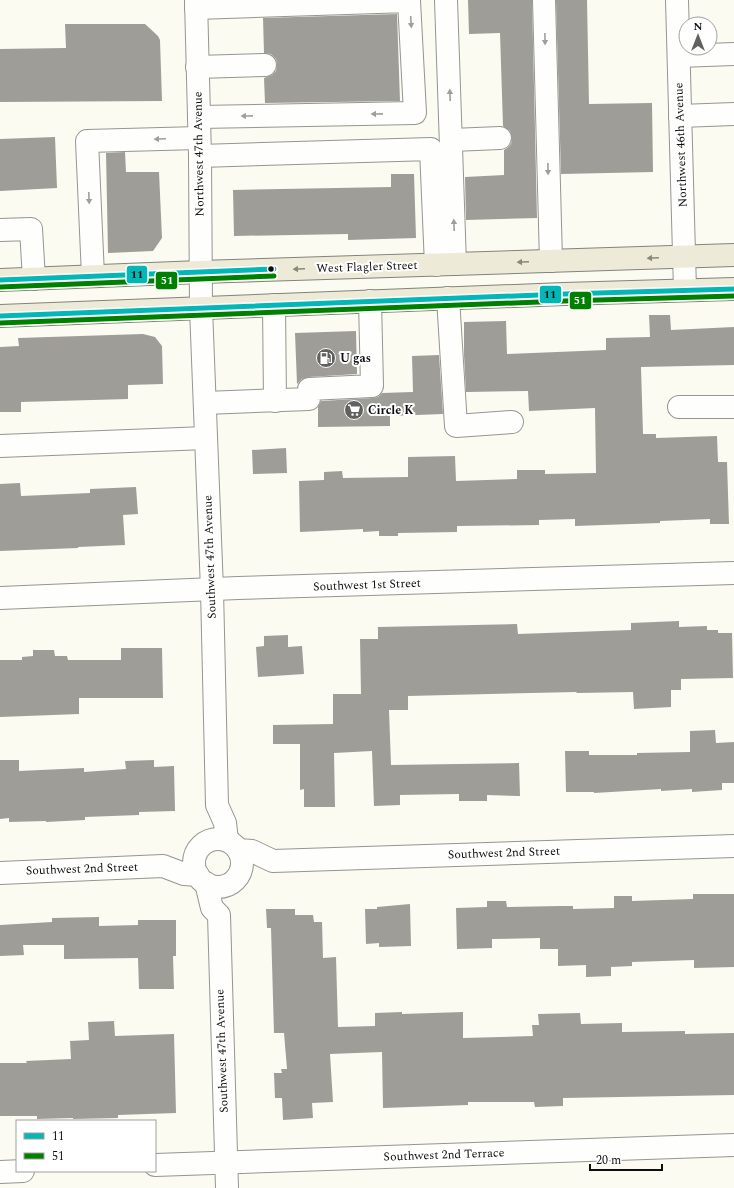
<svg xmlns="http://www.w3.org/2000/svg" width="734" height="1188" font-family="Spectral,serif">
<rect width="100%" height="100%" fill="#fbfbf2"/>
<g fill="#9e9d98">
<path d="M468,0h64l5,218 -71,2 -1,-43 39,-2v-25l3,-2 4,-4 1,-6 -2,-7 -7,-5 -3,-93 -31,1z"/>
<path d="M556,0h31l2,104 63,-1 1,69 -92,2z"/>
<path d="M397,14l3,87 -135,2 -1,-25 8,-3 4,-4 1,-6 -1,-6 -5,-5 -7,-1 -1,-35z"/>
<path d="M65,24h80l13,12 2,4 2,61 -162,1v-53l66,-1z"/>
<path d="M55,137l2,51 -57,3v-52z"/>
<path d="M125,152l1,20h33l3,66 -9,13 -45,2 -2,-100z"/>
<path d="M391,174h23l2,64 -68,2v-6l-114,2 -1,-46 158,-3z"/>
<path d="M649,315h21l1,15 63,-3v38l-93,2 2,67h13v4l61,-2 1,26h9l2,62h-19v-5l-50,2v2l-85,3v-7l-36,1v5l-82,1v6l-59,1v3h-19v-5l-16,1v-3l-63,3 -1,-51 25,-1v-8l18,-1 1,7 65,-1v-20l47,-1 1,25 61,-2v-9h28v4l51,-1 -1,-65 -66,3 -1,-20 -62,1 -2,-37v-33l42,-1 1,33 99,-4v-12l44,-1z"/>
<path d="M356,331l1,43 -49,3 -6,2 -5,5 -2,-51z"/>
<path d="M143,334l12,3 7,9 1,38 -35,1v14l-107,3v10h-21v-65l19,-1 -1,-8z"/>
<path d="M439,355l4,59 -53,2v10l-72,1v-20l3,-6 52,-3 5,-1 4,-4 31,-1 -1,-36z"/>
<path d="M286,448l1,25 -34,1 -1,-24z"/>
<path d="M20,483l1,13 69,-3v-4l46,-2 2,27 -15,1 2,30 -47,2v1l-78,3v-67z"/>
<path d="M679,621v6l28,-1v4h11v3h14l1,45 -52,1v11h-10v17l-37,2 -1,-17 -56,1 -1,-1 -168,4v14h-19l2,55 128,-2 1,33 -33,-1v6h-28v-7l-59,1v10l-26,1 -2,-55 -38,2 1,54h-31v-18l-4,1v-46h-27v-19l60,-1v-30h28l-1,-55h18v-12l139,-3 1,10 113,-4v-7z"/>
<path d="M288,635v12l14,-1 2,28 -46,3 -2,-30 8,-1v-10z"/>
<path d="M121,648h41l1,50h-84v16l-79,3v-57h22v-3l11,-1v-6h21l1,6h12l1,4h53z"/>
<path d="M715,730l1,13 18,-1v41h-12v7l-30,2v-3l-31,2v-2l-67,4v-1h-28l-1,-41h24v4h48v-2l53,-1v-21z"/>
<path d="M0,760h19v11l65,-3v4l42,-3 -1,-8 29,-1v7l20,-1 1,45 -36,1v3l-54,2v3l-39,2v-1l-37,1v-4l-9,1z"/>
<path d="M693,894h41v73l-40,1v-8l-62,2v4l-21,1v9l-25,1v-12l-28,1v-17h-18v-11l-48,1v9l-35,1 -1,-41 31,-1v-6h19l1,6 53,-1h13v3l41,-1v-12h18v5l61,-2z"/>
<path d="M410,904l1,42 -32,1v-4l-13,1 -1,-35h12v-2z"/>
<path d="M266,909h29v6h18l1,7h8l1,36 13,-1 2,70 37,-1v-13l27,-1v2l61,-2v26l70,-2 -1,-11h7l-1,-11 42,-1 1,11 41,-1v9l63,-1v3l49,-1v62l-171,3v8l-28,1 -1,-5h-66v3l-85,3 -1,-56 -52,2 3,48 -21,1 1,15 -30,2 -1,-22h-7l-1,-25h8l-1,-4h6l-3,-36h-10l-3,-105h-4z"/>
<path d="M99,917v9l39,-1v-5h38v36h-3l1,33h-35l-1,-31 -74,1v-14h-41l1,10 -24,1v-31l52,-3v-4z"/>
<path d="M114,1021l1,15 59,-2 2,79 -58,2v3l-45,1v-1l-36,1v-3h-37v-53h27l-1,-2 45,-2 -1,-18 19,-1 -1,-18z"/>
</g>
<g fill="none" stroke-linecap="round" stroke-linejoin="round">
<defs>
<g id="minor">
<path d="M196,0l4,156 1,152 11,282 5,215 8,18 2,17"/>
<path d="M446,0l9,264"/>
<path d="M544,0l7,261"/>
<path d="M677,0l8,290"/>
<path d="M196,8l213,-7 6,112 -216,4"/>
<path d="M679,56l55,-2"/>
<path d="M197,67l68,-2"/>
<path d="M680,116l54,-2"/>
<path d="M452,140l48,-2"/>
<path d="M200,156l231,-7 5,116"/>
<path d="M0,230l31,-1 3,50"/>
<path d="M93,276l-6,-135 112,-3"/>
<path d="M448,298l8,128 56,-4"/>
<path d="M274,305l1,96"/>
<path d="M205,403l104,-4v-10l63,-3 -2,-85"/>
<path d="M679,407h55"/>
<path d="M0,446l206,-8"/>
<path d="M0,598l238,-10 496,-15"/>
<circle cx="218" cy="863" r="24"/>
<path d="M238,850l14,1 21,10 461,-15"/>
<path d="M0,873l163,-7 21,8 14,1"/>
<path d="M206,883l6,25 7,7 8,273"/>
<path d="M155,1165l579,-20"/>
<path d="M0,1172l23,-1"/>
</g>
<g id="major">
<path d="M0,280l200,-8 534,-17"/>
<path d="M0,316l564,-22 170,-5"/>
</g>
</defs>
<use href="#minor" stroke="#959591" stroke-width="24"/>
<use href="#major" stroke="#82827e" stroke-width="24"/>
<use href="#minor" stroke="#fefefd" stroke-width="22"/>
<use href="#major" stroke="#edebd8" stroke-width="22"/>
<defs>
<g id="bus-1">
<path d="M0,280l274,-11"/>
<path d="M0,316l564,-22 170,-5"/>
</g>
<g id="bus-2">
<path d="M0,287l274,-11"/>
<path d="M0,323l564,-22 170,-5"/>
</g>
</defs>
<use href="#bus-1" stroke="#fff" stroke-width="8"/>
<use href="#bus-2" stroke="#fff" stroke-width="8"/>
<use href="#bus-1" stroke="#04b7b7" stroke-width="5"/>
<use href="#bus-2" stroke="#008000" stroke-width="5"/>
</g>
<defs><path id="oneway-solid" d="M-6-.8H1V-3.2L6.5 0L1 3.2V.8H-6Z"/></defs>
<g fill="#9e9e9d">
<use href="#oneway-solid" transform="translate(411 22) rotate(87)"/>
<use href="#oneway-solid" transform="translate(545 39) rotate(89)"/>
<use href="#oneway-solid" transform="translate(450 95) rotate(-92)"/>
<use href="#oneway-solid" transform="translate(377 114) rotate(179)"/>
<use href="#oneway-solid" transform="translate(247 116) rotate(179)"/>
<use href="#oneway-solid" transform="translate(160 139) rotate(178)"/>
<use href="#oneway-solid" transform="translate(548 169) rotate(89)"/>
<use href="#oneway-solid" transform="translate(89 198) rotate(88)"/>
<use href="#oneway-solid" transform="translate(454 225) rotate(-92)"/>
</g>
<g fill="#89887d">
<use href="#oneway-solid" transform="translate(653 258) rotate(178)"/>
<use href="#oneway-solid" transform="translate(523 262) rotate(178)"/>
<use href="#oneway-solid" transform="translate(299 269) rotate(178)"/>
</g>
<defs>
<symbol id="fuel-disc" viewBox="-11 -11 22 22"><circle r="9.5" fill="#61615e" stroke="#fff"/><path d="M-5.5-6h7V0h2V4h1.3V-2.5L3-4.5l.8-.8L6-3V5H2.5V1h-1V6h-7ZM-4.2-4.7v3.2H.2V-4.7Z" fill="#fff"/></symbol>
<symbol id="supermarket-disc" viewBox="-11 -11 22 22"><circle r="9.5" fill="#61615e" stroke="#fff"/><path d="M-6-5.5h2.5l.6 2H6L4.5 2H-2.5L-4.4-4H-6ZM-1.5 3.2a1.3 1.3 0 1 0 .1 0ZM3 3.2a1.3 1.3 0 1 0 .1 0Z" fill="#fff"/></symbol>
</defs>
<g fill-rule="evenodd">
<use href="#fuel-disc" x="315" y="347" width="22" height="22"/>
<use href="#supermarket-disc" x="343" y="399" width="22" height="22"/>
</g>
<circle fill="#0e0e0e" stroke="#fff" stroke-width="1.5" cx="271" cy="269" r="3.5"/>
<g text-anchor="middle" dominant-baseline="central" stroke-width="4" stroke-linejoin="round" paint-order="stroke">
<g font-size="12" fill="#0e0e0e" stroke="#fff">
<text transform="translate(681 145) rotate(-92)">Northwest 46th Avenue</text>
<text transform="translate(199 154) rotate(-91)">Northwest 47th Avenue</text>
<text transform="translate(367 267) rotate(-2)">West Flagler Street</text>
<text transform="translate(210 557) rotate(-92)">Southwest 47th Avenue</text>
<text transform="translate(367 585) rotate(-2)">Southwest 1st Street</text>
<text transform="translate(504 853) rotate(-2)">Southwest 2nd Street</text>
<text transform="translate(82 869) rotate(-2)">Southwest 2nd Street</text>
<text transform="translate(222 1051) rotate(-92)">Southwest 47th Avenue</text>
<text transform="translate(444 1155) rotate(-2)">Southwest 2nd Terrace</text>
</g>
<g font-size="12" font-weight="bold" fill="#0e0e0e" stroke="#fff" text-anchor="start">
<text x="340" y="358">U gas</text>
<text x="368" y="410">Circle K</text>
</g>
</g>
<g stroke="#fff" stroke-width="1.5">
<rect x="126" y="265" width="22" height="19" rx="4" fill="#04b7b7"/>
<rect x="155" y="271" width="23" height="19" rx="4" fill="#008000"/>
<rect x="539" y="285" width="23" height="19" rx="4" fill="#04b7b7"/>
<rect x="569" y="291" width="23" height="19" rx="4" fill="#008000"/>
</g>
<g font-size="11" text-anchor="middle" font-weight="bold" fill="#fff">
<text x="167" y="284">51</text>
<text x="580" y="304">51</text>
</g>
<g font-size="11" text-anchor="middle" font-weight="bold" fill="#111">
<text x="137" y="278">11</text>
<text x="550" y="298">11</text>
</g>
<rect x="16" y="1120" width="140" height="52" fill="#ffffff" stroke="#9f9f9f"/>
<rect x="24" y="1133" width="20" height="6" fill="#04b7b7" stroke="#9f9f9f"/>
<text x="52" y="1140" font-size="12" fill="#0e0e0e">11</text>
<rect x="24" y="1153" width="20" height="6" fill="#008000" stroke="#9f9f9f"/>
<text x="52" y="1160" font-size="12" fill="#0e0e0e">51</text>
<g transform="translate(698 36)"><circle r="19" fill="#ffffff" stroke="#9f9f9f"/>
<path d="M0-3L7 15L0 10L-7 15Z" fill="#61615e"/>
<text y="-6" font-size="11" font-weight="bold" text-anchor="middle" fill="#0e0e0e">N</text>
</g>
<path d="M590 1164v6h72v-6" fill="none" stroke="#0e0e0e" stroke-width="2"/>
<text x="596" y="1164" font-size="12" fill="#0e0e0e" stroke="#ffffff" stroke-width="3" paint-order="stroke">20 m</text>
</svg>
